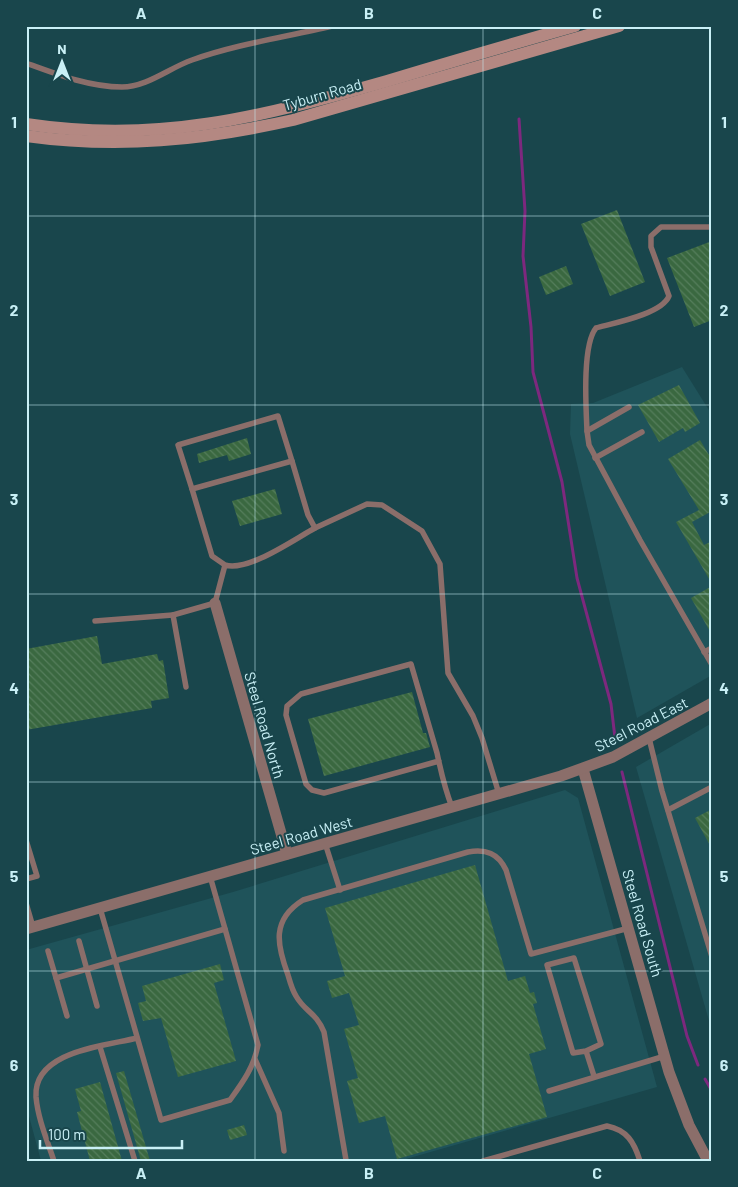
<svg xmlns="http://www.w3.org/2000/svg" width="738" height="1187" font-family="Barlow,sans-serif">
<defs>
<pattern id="building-back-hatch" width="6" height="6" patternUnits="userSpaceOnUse" patternTransform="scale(1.25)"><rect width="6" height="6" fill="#3a6840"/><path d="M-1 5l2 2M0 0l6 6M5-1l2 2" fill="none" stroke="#557e5c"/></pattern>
</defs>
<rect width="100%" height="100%" fill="#19464c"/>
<g fill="#1f535a">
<path d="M682,367l30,48v260l-75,43 -67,-284 1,-30 22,-1z"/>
<path d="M712,723v308l-76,-264z"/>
<path d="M565,790l13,8 79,289 -258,74h-358l-15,-56v-155l207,-58z"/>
</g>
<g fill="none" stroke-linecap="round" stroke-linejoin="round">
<g stroke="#7d287e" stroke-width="3">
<path d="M519,119l6,92 -2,45 8,71 2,45 29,110 15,96 34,126 4,34"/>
<path d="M622,772l65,264 11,29"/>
<path d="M705,1079l7,12"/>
</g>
</g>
<g fill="url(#building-back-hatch)">
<path d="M617,210l28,72 -35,14 -29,-72z"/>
<path d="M712,241v79l-18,7 -27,-69z"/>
<path d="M566,266l7,18 -27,11 -7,-18z"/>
<path d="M679,385l21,38 -15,9 -2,-4 -24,14 -21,-37z"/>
<path d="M247,438l4,16 -22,7 -2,-6 -28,8 -2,-9z"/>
<path d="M700,440l12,20v51l-20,11 12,23 8,-4v43l-36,-62 23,-12 -31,-51z"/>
<path d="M275,489l7,25 -42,12 -8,-25z"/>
<path d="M712,586v49l-21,-37z"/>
<path d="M97,636l5,28 55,-10 2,7 4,-1 6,38 -18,3 1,7 -126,22v-81z"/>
<path d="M412,692l11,41h3l4,14 -106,29 -16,-57z"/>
<path d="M712,809v40l-17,-31z"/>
<path d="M475,865l33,116 17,-5 5,17 4,-1 3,11 -4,1 13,45 -17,5 18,63 -150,42 -12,-43 -26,7 -12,-42 11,-3 -14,-49 15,-4 -10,-32 -17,5 -5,-17 18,-5 -20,-68z"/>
<path d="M220,964l4,16 -10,3 22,78 -58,16 -17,-59 -18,3 -5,-18 8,-2 -4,-15z"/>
<path d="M124,1071l26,90h-9l-25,-88z"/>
<path d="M100,1082l22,79h-32l-13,-49 4,-1 -6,-22z"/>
<path d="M244,1125l3,10 -17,5 -3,-10z"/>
</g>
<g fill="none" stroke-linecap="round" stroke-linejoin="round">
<g stroke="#8b6e6a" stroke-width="5.5">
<path d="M26,63c30,11 63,24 96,24 25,0 47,-19 70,-27 45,-16 94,-23 140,-34"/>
<path d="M629,407l-42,24 2,14 51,95 72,125"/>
<path d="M587,431c-1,-23 -5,-86 9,-103 18,-5 66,-14 73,-32l-18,-49v-11l10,-9h51"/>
<path d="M595,458l47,-26"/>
<path d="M192,489l-14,-44 100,-29 14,45"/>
<path d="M315,528l52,-24 15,1 40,26 18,33 8,109 25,43 9,22 17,56"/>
<path d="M95,621l78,-6"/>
<path d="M704,652l8,-4"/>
<path d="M186,687l-13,-72 42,-12 10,-38 -13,-9 -20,-67 100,-28 16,54 7,13c-22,12 -67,44 -90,37"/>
<path d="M649,738l13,53 50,166"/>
<path d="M439,761l-115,32 -12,-3 -6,-6 -20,-69 1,-9 14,-12 110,-30 26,89c4,19 8,37 15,54"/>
<path d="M668,810l44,-23"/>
<path d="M26,840l11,36 -11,3"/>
<path d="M325,843l15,47"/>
<path d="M26,903l7,24"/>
<path d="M100,908l61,212 69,-20c13,-18 24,-33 28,-55l-48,-169"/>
<path d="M79,941l18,65"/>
<path d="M48,951l8,27 169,-49"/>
<path d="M56,978l11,38"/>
<path d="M100,1047l35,114"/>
<path d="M586,1051l-13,2 -26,-88 27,-7 27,86 -15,7 8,25"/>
<path d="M255,1059l24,54 5,38"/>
<path d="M549,1091l116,-35"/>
<path d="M346,1160l-22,-128c-8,-20 -19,-20 -28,-36 -4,-6 -6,-14 -8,-21 -11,-30 -17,-55 15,-75l165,-48c18,-3 30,1 38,18l25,84 98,-26"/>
<path d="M54,1161c-7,-21 -16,-42 -18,-64 -3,-46 69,-51 101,-59"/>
<path d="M483,1161l124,-35c20,4 27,16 33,35"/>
</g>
<g stroke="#8b6e6a" stroke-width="11">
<path d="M215,603l72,251"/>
<path d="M583,769l86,303 20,53 19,36"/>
<path d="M26,929l535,-153 52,-19 99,-54"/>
</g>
<g stroke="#b48882" stroke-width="12">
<path d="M26,124c133,20 234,-7 361,-43 62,-19 125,-37 188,-55"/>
<path d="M26,136c94,13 176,4 267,-16l326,-94"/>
</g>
</g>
<path fill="none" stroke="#c9f0f6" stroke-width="1" stroke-opacity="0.55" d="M255,26v1135M483,26v1135M26,216h686M26,405h686M26,594h686M26,782h686M26,971h686"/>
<g text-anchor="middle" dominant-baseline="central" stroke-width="4" stroke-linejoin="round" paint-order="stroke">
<g font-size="15" fill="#c9f0f6" stroke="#19464c">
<text transform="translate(322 94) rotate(-16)">Tyburn Road</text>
<text transform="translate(641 724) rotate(-27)">Steel Road East</text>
<text transform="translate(265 725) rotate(74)">Steel Road North</text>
<text transform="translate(301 835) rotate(-16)">Steel Road West</text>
<text transform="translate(643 923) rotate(74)">Steel Road South</text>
</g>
</g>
<rect width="738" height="1187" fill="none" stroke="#19464c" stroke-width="55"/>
<g transform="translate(62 62)" stroke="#19464c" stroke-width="4" paint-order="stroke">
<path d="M0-4L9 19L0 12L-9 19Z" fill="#c9f0f6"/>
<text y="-8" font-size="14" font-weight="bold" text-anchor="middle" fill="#c9f0f6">N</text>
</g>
<path d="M40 1140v8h142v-8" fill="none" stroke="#c9f0f6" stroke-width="2.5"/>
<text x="48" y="1140" font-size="15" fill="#c9f0f6" stroke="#19464c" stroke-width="4" paint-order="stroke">100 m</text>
<rect x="28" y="28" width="682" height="1132" fill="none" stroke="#c9f0f6" stroke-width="2"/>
<g font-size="16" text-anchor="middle" font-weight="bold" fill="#c9f0f6">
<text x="141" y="19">A</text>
<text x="369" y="19">B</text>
<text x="597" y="19">C</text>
<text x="14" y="128">1</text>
<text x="724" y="128">1</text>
<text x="14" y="316">2</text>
<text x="724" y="316">2</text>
<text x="14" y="505">3</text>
<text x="724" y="505">3</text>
<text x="14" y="694">4</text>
<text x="724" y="694">4</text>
<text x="14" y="882">5</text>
<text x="724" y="882">5</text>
<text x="14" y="1071">6</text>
<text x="724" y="1071">6</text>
<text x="141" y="1179">A</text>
<text x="369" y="1179">B</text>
<text x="597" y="1179">C</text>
</g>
</svg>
